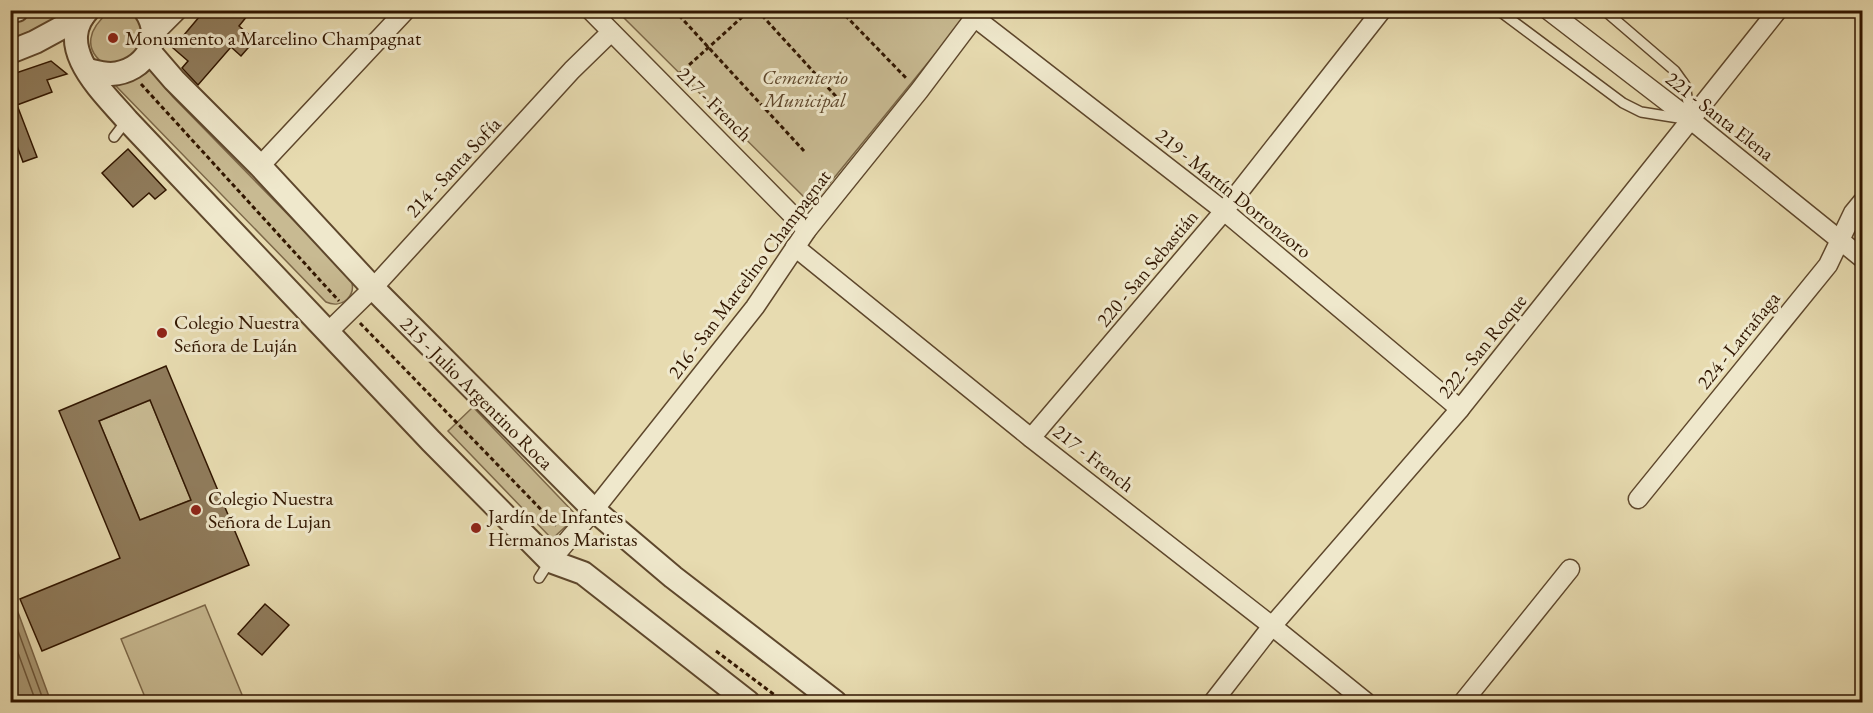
<svg xmlns="http://www.w3.org/2000/svg" width="1873" height="713" font-family="'EB Garamond',serif">
<rect width="100%" height="100%" fill="#e7dbb0"/>
<filter id="stains"><feTurbulence type="fractalNoise" baseFrequency=".00333" numOctaves="4"/><feColorMatrix values="0 0 0 0 .2 0 0 0 0 .09 0 0 0 0 .02 0 0 0 .5 -.17"/></filter>
<radialGradient id="worn" r=".72"><stop offset=".6" stop-color="#630" stop-opacity="0"/><stop offset="1" stop-color="#630" stop-opacity=".3"/></radialGradient>
<g fill="#c8ba92" stroke="#7c6849" stroke-width="1.5">
<path d="M110,11h28l4,3c0,35 0,40 -35,52 -26,-17 -18,-38 3,-55z"/>
<path d="M617,11h353l-154,189 -8,1z"/>
<path d="M53,14l1,8 -43,17v-20z"/>
<path d="M148,67l25,30 178,182c6,17 -9,30 -25,23l-210,-216 17,-7z"/>
<path d="M150,400l41,100 -51,20 -41,-99z"/>
<path d="M473,407l104,109 -25,23 -104,-108z"/>
<path d="M205,605l40,97h-98l-26,-63z"/>
</g>
<path fill="#a99874" stroke="#796446" stroke-width="1.5" d="M11,591l1,5 39,106h-40z"/>
<g fill="none" stroke-linecap="round" stroke-linejoin="round">
<g stroke="#6d573a" stroke-width="1.5">
<path d="M10,609l34,93"/>
<path d="M10,631l26,71"/>
</g>
</g>
<g fill="#907c5c" stroke="#311600" stroke-width="1.5" fill-rule="evenodd">
<path d="M205,10h47l-13,16 16,14 -14,16 -10,-9 -33,38 -16,-17 6,-7 -15,-13z"/>
<path d="M51,61l16,13 -20,6 5,12 -35,13 20,52 -14,5 -9,-24 -4,1v-64z"/>
<path d="M128,149l38,41 -11,9 -6,-6 -16,14 -31,-34z"/>
<path d="M166,366l83,199 -207,86 -22,-52 100,-41 -61,-147zM150,400l41,100 -51,20 -41,-99z"/>
<path d="M265,604l24,21 -27,30 -24,-21z"/>
</g>
<g fill="none" stroke-linecap="round" stroke-linejoin="round">
<defs>
<g id="service">
<path d="M1498,10l125,93 18,9 50,8 -6,-35 -10,-14 -71,-61"/>
<path d="M114,137l13,-17"/>
<path d="M539,578l11,-17"/>
</g>
<g id="minor">
<path d="M590,10l217,220"/>
<path d="M1548,10l143,110 171,138"/>
<path d="M974,17l250,194 236,198"/>
<path d="M153,35l25,-25"/>
<path d="M260,166l146,-156"/>
<path d="M795,247l236,191 241,188 94,76"/>
<path d="M328,332l45,-44 199,-218 39,-38"/>
<path d="M1031,438l193,-227 158,-201"/>
<path d="M1638,499l190,-234 25,-52 9,-11"/>
<path d="M550,561l44,-51 161,-203 52,-77 112,-139 61,-81"/>
<path d="M1213,702l59,-76 188,-217 318,-399"/>
<path d="M1463,702l107,-133"/>
</g>
<g id="tertiary">
<path d="M88,10c-35,37 15,82 39,110l304,321 119,120 33,12 165,129"/>
<path d="M10,11l7,-1"/>
<path d="M149,51l25,29 86,86 113,122 221,222 79,67 162,125"/>
<path d="M10,52l25,-10 48,-26"/>
<path d="M88,70c8,2 15,4 23,4 34,-2 54,-35 34,-64"/>
</g>
</defs>
<use href="#service" stroke="#5e472c" stroke-width="12"/>
<use href="#minor" stroke="#5e472c" stroke-width="21"/>
<use href="#tertiary" stroke="#5e472c" stroke-width="26"/>
<g stroke="#311600" stroke-width="3" stroke-dasharray="4.5 3" stroke-linecap="butt">
<path d="M674,10l130,141"/>
<path d="M757,10l85,93"/>
<path d="M840,10l67,69"/>
<path d="M678,75l72,-65"/>
<path d="M141,84l198,217"/>
<path d="M360,323l198,204"/>
<path d="M716,651l68,51"/>
</g>
<use href="#service" stroke="#efe8cc" stroke-width="9"/>
<use href="#minor" stroke="#efe8cc" stroke-width="18"/>
<use href="#tertiary" stroke="#efe8cc" stroke-width="22"/>
</g>
<g fill="#8f2418" stroke="#efe8cc" stroke-width="2">
<circle cx="113" cy="38" r="6"/>
<circle cx="162" cy="333" r="6"/>
<circle cx="196" cy="510" r="6"/>
<circle cx="476" cy="528" r="6"/>
</g>
<g text-anchor="middle" dominant-baseline="central" stroke-width="6" stroke-linejoin="round" paint-order="stroke">
<g font-size="20" fill="#311600" stroke="#efe8cc" text-anchor="start">
<text x="125" y="38">Monumento a Marcelino Champagnat</text>
<text x="174" y="322">Colegio Nuestra<tspan x="174" dy="23">Señora de Luján</tspan></text>
<text x="208" y="498">Colegio Nuestra<tspan x="208" dy="23">Señora de Lujan</tspan></text>
<text x="488" y="516">Jardín de Infantes<tspan x="488" dy="23">Hermanos Maristas</tspan></text>
</g>
<g font-size="20" font-style="italic" fill="#5e472c" stroke="#efe8cc">
<text x="805" y="77">Cementerio<tspan x="805" dy="23">Municipal</tspan></text>
</g>
<g font-size="20" fill="#311600" stroke="#efe8cc">
<text transform="translate(715 104) rotate(45)">217 - French</text>
<text transform="translate(1720 116) rotate(38)">221 - Santa Elena</text>
<text transform="translate(453 167) rotate(-47)">214 - Santa Sofía</text>
<text transform="translate(1234 193) rotate(39)">219 - Martín Dorronzoro</text>
<text transform="translate(1147 268) rotate(-50)">220 - San Sebastián</text>
<text transform="translate(749 274) rotate(-53)">216 - San Marcelino Champagnat</text>
<text transform="translate(1738 340) rotate(-51)">224 - Larrañaga</text>
<text transform="translate(1482 346) rotate(-51)">222 - San Roque</text>
<text transform="translate(477 393) rotate(45)">215 - Julio Argentino Roca</text>
<text transform="translate(1094 458) rotate(38)">217 - French</text>
</g>
</g>
<rect width="1873" height="713" fill="none" stroke="#e7dbb0" stroke-width="36"/>
<rect x="12" y="12" width="1849" height="689" fill="none" stroke="#311600" stroke-width="3"/>
<rect x="18" y="18" width="1837" height="677" fill="none" stroke="#311600" stroke-width="1.5"/>
<rect width="100%" height="100%" filter="url(#stains)"/>
<rect width="100%" height="100%" fill="url(#worn)"/>
</svg>
